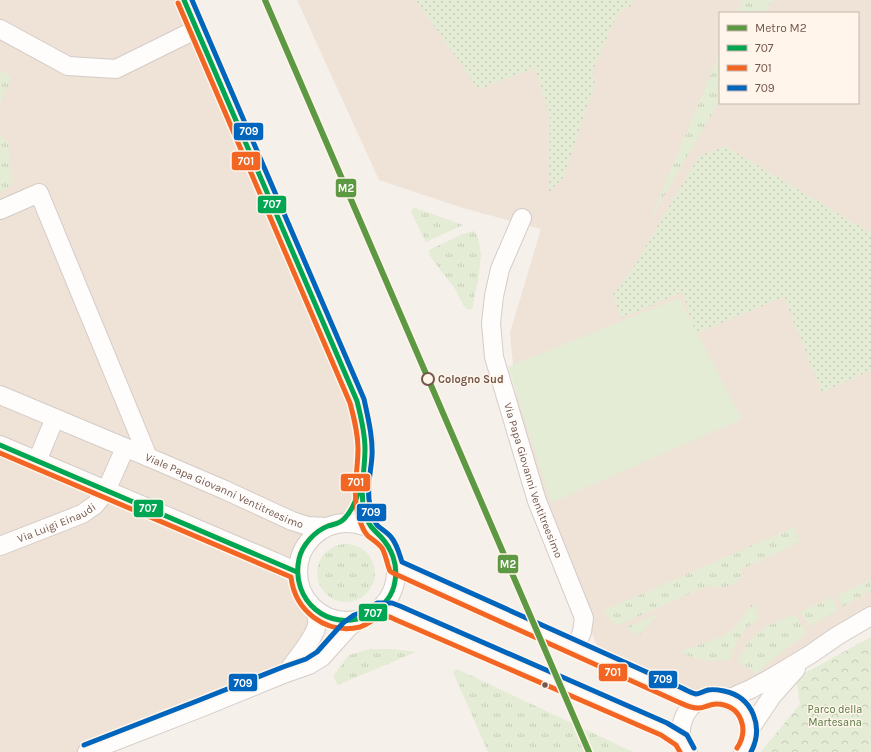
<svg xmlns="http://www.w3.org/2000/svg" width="871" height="752" font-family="Karla,sans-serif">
<defs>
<pattern id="grass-tufts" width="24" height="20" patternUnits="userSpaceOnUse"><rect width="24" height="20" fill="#e4ecd5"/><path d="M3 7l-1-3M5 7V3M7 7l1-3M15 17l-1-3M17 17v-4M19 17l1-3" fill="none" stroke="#c7ccb8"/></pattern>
<pattern id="park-crowns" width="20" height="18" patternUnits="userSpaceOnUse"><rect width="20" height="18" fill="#e4ecd5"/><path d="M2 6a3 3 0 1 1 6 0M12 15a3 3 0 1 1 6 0" fill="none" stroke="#c7ccb8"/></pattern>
<pattern id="garden-dots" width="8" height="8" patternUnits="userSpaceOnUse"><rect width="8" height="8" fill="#e4ecd5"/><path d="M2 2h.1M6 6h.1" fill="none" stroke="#c7ccb8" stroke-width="1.8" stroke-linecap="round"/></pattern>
</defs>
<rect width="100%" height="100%" fill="#f6f0ea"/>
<g fill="#efe2d7" fill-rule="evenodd">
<path d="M0,0h185l176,432 -6,63 -11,19 -7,7 -6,1 -15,8 -12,12 -7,17 -2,15 2,14 18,33 -32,50 -206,81h-77z"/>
<path d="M297,0h574v613l-121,75 -51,11 -100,-48 -59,-151 -22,-84 -8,-83 31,-104 -78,-21 -84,-28zM720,13h138v90h-138z"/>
</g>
<g fill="url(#grass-tufts)">
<path d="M742,0h31l-7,13h-30z"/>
<path d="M720,52v48l-71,122z"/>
<path d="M0,70l12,7 -12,27z"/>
<path d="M0,134l8,9 5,41 -13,8z"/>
<path d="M413,208h3l47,17 -37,17 -14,-28 -1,-3z"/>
<path d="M475,231l4,10 2,14 -3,26 -3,12 -1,9 -2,7 -5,1 -7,-11 -6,-12 -10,-12 -14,-19 -1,-6 34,-16z"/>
<path d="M794,527l6,15 -60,28 3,8c-13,7 -19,13 -34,7l-90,40c-7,-3 -11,-6 -15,-13l4,-4 11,-4z"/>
<circle cx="346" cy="573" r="29"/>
<path d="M871,580v10l-28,17 -5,-12z"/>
<path d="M832,597l6,13 -28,16 -10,-14z"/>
<path d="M753,604l6,15c-17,10 -24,23 -29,41 -7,0 -13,1 -20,1 -10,0 -21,-5 -31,-9l44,-16 12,-9 15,-21z"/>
<path d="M795,614l12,20 -28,20 -23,20 -9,-7 -9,-4c12,-33 27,-36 57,-49z"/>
<path d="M655,615h4l-8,7 -11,13 -15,-7z"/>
<path d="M370,649h23l23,3 -78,33 -5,-9 16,-21z"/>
<path d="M457,669l176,83h-145l-35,-80z"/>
</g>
<path fill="url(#park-crowns)" d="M871,637v115h-110l39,-48 -4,-26z"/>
<g fill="url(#garden-dots)">
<path d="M416,0h217l-2,6 -13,7 -25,57 2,15 -31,91 -15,17 1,-75 -15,-50 -41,15 -15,7z"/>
<path d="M725,146l146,87v137l-49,23 -38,-96 -89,37 -12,-42 -62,26 -8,-24 17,-21 69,-117z"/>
</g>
<path fill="#e4ecd5" d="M679,298l63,121 -191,84 -43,-136z"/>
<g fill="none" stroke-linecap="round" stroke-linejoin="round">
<defs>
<g id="minor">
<path d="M184,0l173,401c3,14 8,28 9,42 0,19 -5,38 -4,57 1,10 5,20 9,30"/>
<path d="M0,29l68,37 48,3 81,-40"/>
<path d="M0,210l39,-17 109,264"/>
<path id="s1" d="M522,218l-22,51 -6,27 -3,27 3,34 43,144 47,117 -2,14 -7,16"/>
<path id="s2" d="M0,395l148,62 77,33 67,31 16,5 18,1"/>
<path d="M0,445l275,117 22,10"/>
<path d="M37,461l18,-43"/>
<circle cx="347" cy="572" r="49"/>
<path id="s3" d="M0,546l82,-32 13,-9 11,-14 19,-43"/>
<path d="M396,567l267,121 16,7 19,6"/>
<path d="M380,609l11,1 6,2 267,117 18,11"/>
<path d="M286,673c9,-12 28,-34 31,-48 1,-5 -1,-10 -2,-15"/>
<path d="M728,699l23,-10 22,-12 38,-23 26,-18 34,-20"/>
<path d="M750,729l22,-33 24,-27"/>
<path d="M87,752l113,-44 86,-35 23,-8 13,-8 26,-29 10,-8"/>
<path d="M688,752c-7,-10 -9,-21 -5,-32 17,-47 90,-14 60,32"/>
</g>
</defs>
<use href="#minor" stroke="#d4ccc7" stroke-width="20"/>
<use href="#minor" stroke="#fefdfc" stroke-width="18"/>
<defs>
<g id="bus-1">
<path d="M184,0l173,401c4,16 8,31 8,48 0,22 -6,44 0,66 4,11 8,14 16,22 11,12 17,28 14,44 -1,7 -4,14 -8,19 -5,7 -11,12 -19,15 -39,19 -78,-15 -69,-56 3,-14 16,-28 29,-33 6,-2 11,-2 16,-7 10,-10 14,-25 18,-38"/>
<path d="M0,445l297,127"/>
</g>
<g id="bus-2">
<path d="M178,3l172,400c4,15 8,30 8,46 0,22 -6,42 0,65 2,7 4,16 10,22 5,4 10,7 14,12 4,7 5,16 8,23l3,2 283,128c7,3 14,7 21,7 7,1 13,-5 21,-4 24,2 31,26 19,44"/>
<path d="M0,453l291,124c4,34 35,58 69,50 7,-2 17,-10 22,-11 4,0 9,1 12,3l267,116 15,10 4,7"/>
</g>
<g id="bus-3">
<path d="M192,0l172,399c4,19 9,38 8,57 -1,16 -6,33 -2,49 1,6 3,15 7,20 4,4 10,7 14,12 6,7 8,16 11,25l280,126c4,2 9,5 14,6 4,0 8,-3 12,-4 5,-1 11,0 16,1 29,6 40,36 27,61"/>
<path d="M84,745l113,-44 86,-34 23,-8 11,-7 26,-29 11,-8 11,-4 12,-8h15l8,3 267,117 20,12 7,13"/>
</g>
</defs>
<use href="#bus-1" stroke="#fff5eb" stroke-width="8"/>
<use href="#bus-2" stroke="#fff5eb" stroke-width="8"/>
<use href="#bus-3" stroke="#fff5eb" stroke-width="8"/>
<use href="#bus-1" stroke="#00a651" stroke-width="5"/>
<use href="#bus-2" stroke="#f26522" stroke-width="5"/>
<use href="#bus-3" stroke="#0065bd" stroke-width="5"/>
<defs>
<path id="metro-1" d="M265,0l324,752"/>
</defs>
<use href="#metro-1" stroke="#fff5eb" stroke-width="9"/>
<use href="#metro-1" stroke="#5d9842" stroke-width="6"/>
</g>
<circle fill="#fff5eb" stroke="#74564a" stroke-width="2" cx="428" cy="379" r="6"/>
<circle fill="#74564a" stroke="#fff5eb" stroke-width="1.5" cx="545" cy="685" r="3.5"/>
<g text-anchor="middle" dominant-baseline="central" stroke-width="3" stroke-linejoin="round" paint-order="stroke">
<g font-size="11" font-weight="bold" fill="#74564a" stroke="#fff5eb" text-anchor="start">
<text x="438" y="379">Cologno Sud</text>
</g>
<g font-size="11" fill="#74564a" stroke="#fff5eb">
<text stroke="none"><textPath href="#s1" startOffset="274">Via Papa Giovanni Ventitreesimo</textPath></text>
<text stroke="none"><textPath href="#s2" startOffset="244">Viale Papa Giovanni Ventitreesimo</textPath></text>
<text stroke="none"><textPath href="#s3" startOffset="61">Via Luigi Einaudi</textPath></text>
</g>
<g font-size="11" fill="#567a42" stroke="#fff5eb">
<text x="835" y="709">Parco della<tspan x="835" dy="13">Martesana</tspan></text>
</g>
</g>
<g stroke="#fff5eb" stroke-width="1.5">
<rect x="233" y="122" width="31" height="19" rx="4" fill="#0065bd"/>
<rect x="231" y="151" width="30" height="20" rx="4" fill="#f26522"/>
<rect x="335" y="178" width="22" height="20" rx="4" fill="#5d9842"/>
<rect x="257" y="195" width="30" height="19" rx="4" fill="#00a651"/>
<rect x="340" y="473" width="31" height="19" rx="4" fill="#f26522"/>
<rect x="133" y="499" width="31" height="19" rx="4" fill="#00a651"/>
<rect x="356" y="503" width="31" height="19" rx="4" fill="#0065bd"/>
<rect x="497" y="554" width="22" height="20" rx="4" fill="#5d9842"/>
<rect x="358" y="603" width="30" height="19" rx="4" fill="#00a651"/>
<rect x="598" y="663" width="30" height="19" rx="4" fill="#f26522"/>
<rect x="648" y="670" width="30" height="19" rx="4" fill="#0065bd"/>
<rect x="228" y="673" width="30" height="19" rx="4" fill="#0065bd"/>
</g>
<g font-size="11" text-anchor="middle" font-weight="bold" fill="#fff">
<text x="249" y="135">709</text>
<text x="246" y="165">701</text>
<text x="346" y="192">M2</text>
<text x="272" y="208">707</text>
<text x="356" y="486">701</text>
<text x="148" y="512">707</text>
<text x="371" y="516">709</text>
<text x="508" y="568">M2</text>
<text x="373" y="617">707</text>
<text x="613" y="676">701</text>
<text x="663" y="683">709</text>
<text x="243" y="687">709</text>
</g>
<rect x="719" y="12" width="140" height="92" fill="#fff5eb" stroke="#c7b5ab"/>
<rect x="727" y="25" width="20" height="6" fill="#5d9842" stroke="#c7b5ab"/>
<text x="755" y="32" font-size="12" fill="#74564a">Metro M2</text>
<rect x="727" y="45" width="20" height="6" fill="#00a651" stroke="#c7b5ab"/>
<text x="755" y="52" font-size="12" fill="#74564a">707</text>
<rect x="727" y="65" width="20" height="6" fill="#f26522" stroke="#c7b5ab"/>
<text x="755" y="72" font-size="12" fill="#74564a">701</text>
<rect x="727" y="85" width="20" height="6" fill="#0065bd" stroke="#c7b5ab"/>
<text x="755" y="92" font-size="12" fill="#74564a">709</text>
</svg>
